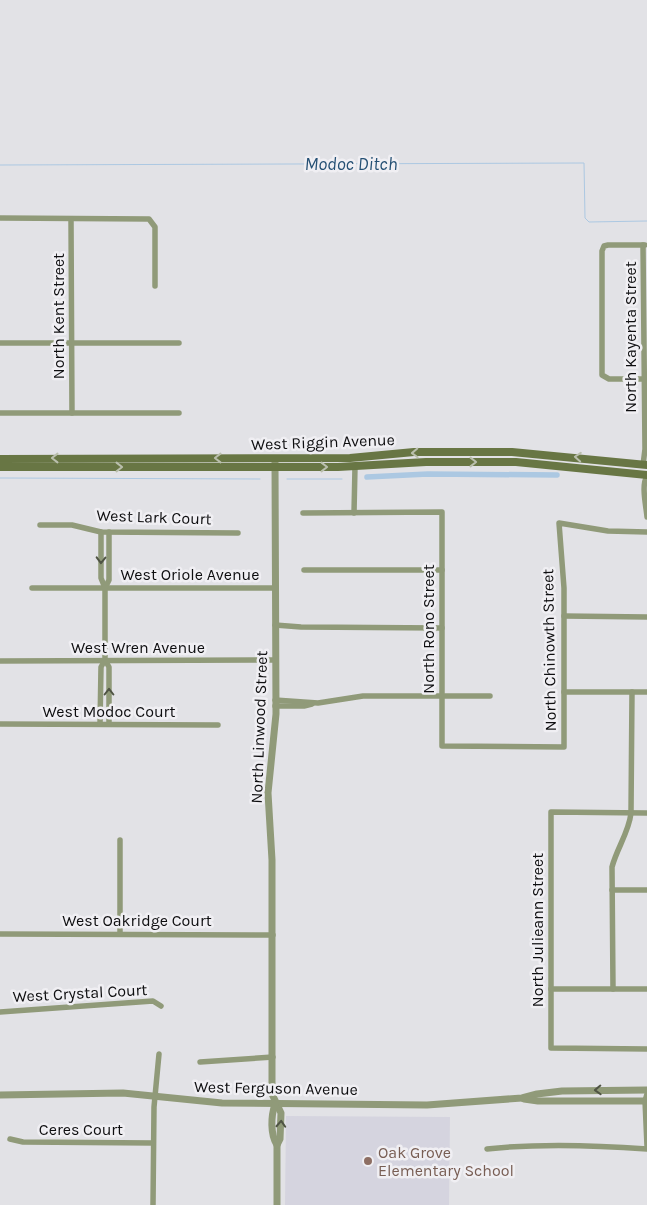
<svg xmlns="http://www.w3.org/2000/svg" width="647" height="1205" font-family="Karla,sans-serif">
<rect width="100%" height="100%" fill="#e2e2e6"/>
<path fill="#d5d4df" d="M286,1116l164,1 -1,88h-164z"/>
<g fill="none" stroke-linecap="round" stroke-linejoin="round">
<g stroke="#acc8e2" stroke-width="1">
<path d="M0,165l584,-2 1,55 4,4 58,-1"/>
<path d="M0,478l260,1"/>
<path d="M287,479h55"/>
</g>
<path stroke="#acc8e2" stroke-width="5.5" d="M367,477l61,-3 129,1"/>
<g stroke="#909a79" stroke-width="5.5">
<path d="M0,218l149,1 6,8v59"/>
<path d="M71,219l1,194"/>
<path d="M0,343h179"/>
<path d="M643,379h-34l-7,-4v-124l2,-5 4,-1h37"/>
<path d="M0,413h179"/>
<path d="M643,465l2,-16 -2,-204"/>
<path d="M647,476c-6,9 -1,29 0,41"/>
<path d="M303,513l139,-1v234l122,1v-159l-5,-65 49,8 39,1"/>
<path d="M354,513l1,-46"/>
<path d="M40,525h32l29,7 137,1"/>
<path d="M101,532v46l4,10"/>
<path d="M304,570h138"/>
<path d="M32,588h243"/>
<path d="M564,616l83,1"/>
<path d="M275,625l26,2 141,1"/>
<path d="M105,660l4,7v57"/>
<path d="M0,661l275,-1"/>
<path d="M564,692h83"/>
<path d="M275,700l43,3 45,-7h127"/>
<path d="M275,706h29l8,-2"/>
<path d="M0,724l218,1"/>
<path d="M100,724l1,-57 4,-7v-72l4,-8v-48"/>
<path d="M647,813l-96,-1v236l96,1"/>
<path d="M120,840v94"/>
<path d="M612,890h35"/>
<path d="M0,934l273,1"/>
<path d="M551,989h96"/>
<path d="M613,989l-1,-122c5,-19 17,-35 19,-54l1,-121"/>
<path d="M0,1012l153,-11 8,5"/>
<path d="M200,1062l73,-5"/>
<path d="M647,1094l-2,7 2,45"/>
<path d="M10,1139l13,3 130,1"/>
<path d="M487,1149c53,-6 106,-4 160,0"/>
<path d="M153,1205l1,-98 5,-53"/>
</g>
<g stroke="#909a79" stroke-width="7">
<path d="M275,461l1,253 -8,79 4,67v234l9,19 -1,26 -3,6v60"/>
<path d="M0,1095l123,-2 99,10 205,2 95,-7 15,-4 25,-3 85,-1"/>
<path d="M524,1099l14,2h109"/>
<path d="M275,1104c-4,12 -5,30 2,41"/>
</g>
<g stroke="#687644" stroke-width="8">
<path d="M0,459l350,-1 64,-6h98l135,13"/>
<path d="M0,467h338l88,-5h90l131,13"/>
</g>
</g>
<defs><path id="oneway-chevron" d="M-2-3.5L2.5 0L-2 3.5" fill="none" stroke-width="1.6" stroke-linecap="round" stroke-linejoin="round" transform="scale(1.25)"/></defs>
<g stroke="#babfad">
<use href="#oneway-chevron" transform="translate(415 453) rotate(178)"/>
<use href="#oneway-chevron" transform="translate(578 457) rotate(-176)"/>
<use href="#oneway-chevron" transform="translate(55 458) rotate(180)"/>
<use href="#oneway-chevron" transform="translate(218 458) rotate(180)"/>
<use href="#oneway-chevron" transform="translate(473 462)"/>
<use href="#oneway-chevron" transform="translate(119 467)"/>
<use href="#oneway-chevron" transform="translate(324 467)"/>
</g>
<g stroke="#4f5444">
<use href="#oneway-chevron" transform="translate(101 560) rotate(91)"/>
<use href="#oneway-chevron" transform="translate(109 692) rotate(-90)"/>
<use href="#oneway-chevron" transform="translate(598 1090) rotate(178)"/>
<use href="#oneway-chevron" transform="translate(281 1124) rotate(-87)"/>
</g>
<circle fill="#8d6e63" stroke="#f0eff3" stroke-width="2" cx="368" cy="1161" r="5"/>
<g text-anchor="middle" dominant-baseline="central" stroke-width="5" stroke-linejoin="round" paint-order="stroke">
<g font-size="16" fill="#0e0e10" stroke="#f0eff3">
<text transform="translate(58 316) rotate(-90)">North Kent Street</text>
<text transform="translate(630 337) rotate(-90)">North Kayenta Street</text>
<text transform="translate(323 442) rotate(-2)">West Riggin Avenue</text>
<text transform="translate(154 517) rotate(2)">West Lark Court</text>
<text x="190" y="574">West Oriole Avenue</text>
<text transform="translate(428 629) rotate(-90)">North Rono Street</text>
<text x="138" y="647">West Wren Avenue</text>
<text transform="translate(549 650) rotate(-91)">North Chinowth Street</text>
<text x="109" y="711">West Modoc Court</text>
<text transform="translate(259 727) rotate(-88)">North Linwood Street</text>
<text x="137" y="920">West Oakridge Court</text>
<text transform="translate(537 930) rotate(-90)">North Julieann Street</text>
<text transform="translate(80 993) rotate(-3)">West Crystal Court</text>
<text transform="translate(276 1088) rotate(1)">West Ferguson Avenue</text>
<text x="81" y="1129">Ceres Court</text>
</g>
<g font-size="16" fill="#785e54" stroke="#f0eff3" text-anchor="start">
<text x="378" y="1152">Oak Grove<tspan x="378" dy="18">Elementary School</tspan></text>
</g>
<g font-size="18" font-style="italic" fill="#255074" stroke="#f0eff3">
<text x="351" y="164">Modoc Ditch</text>
</g>
</g>
</svg>
